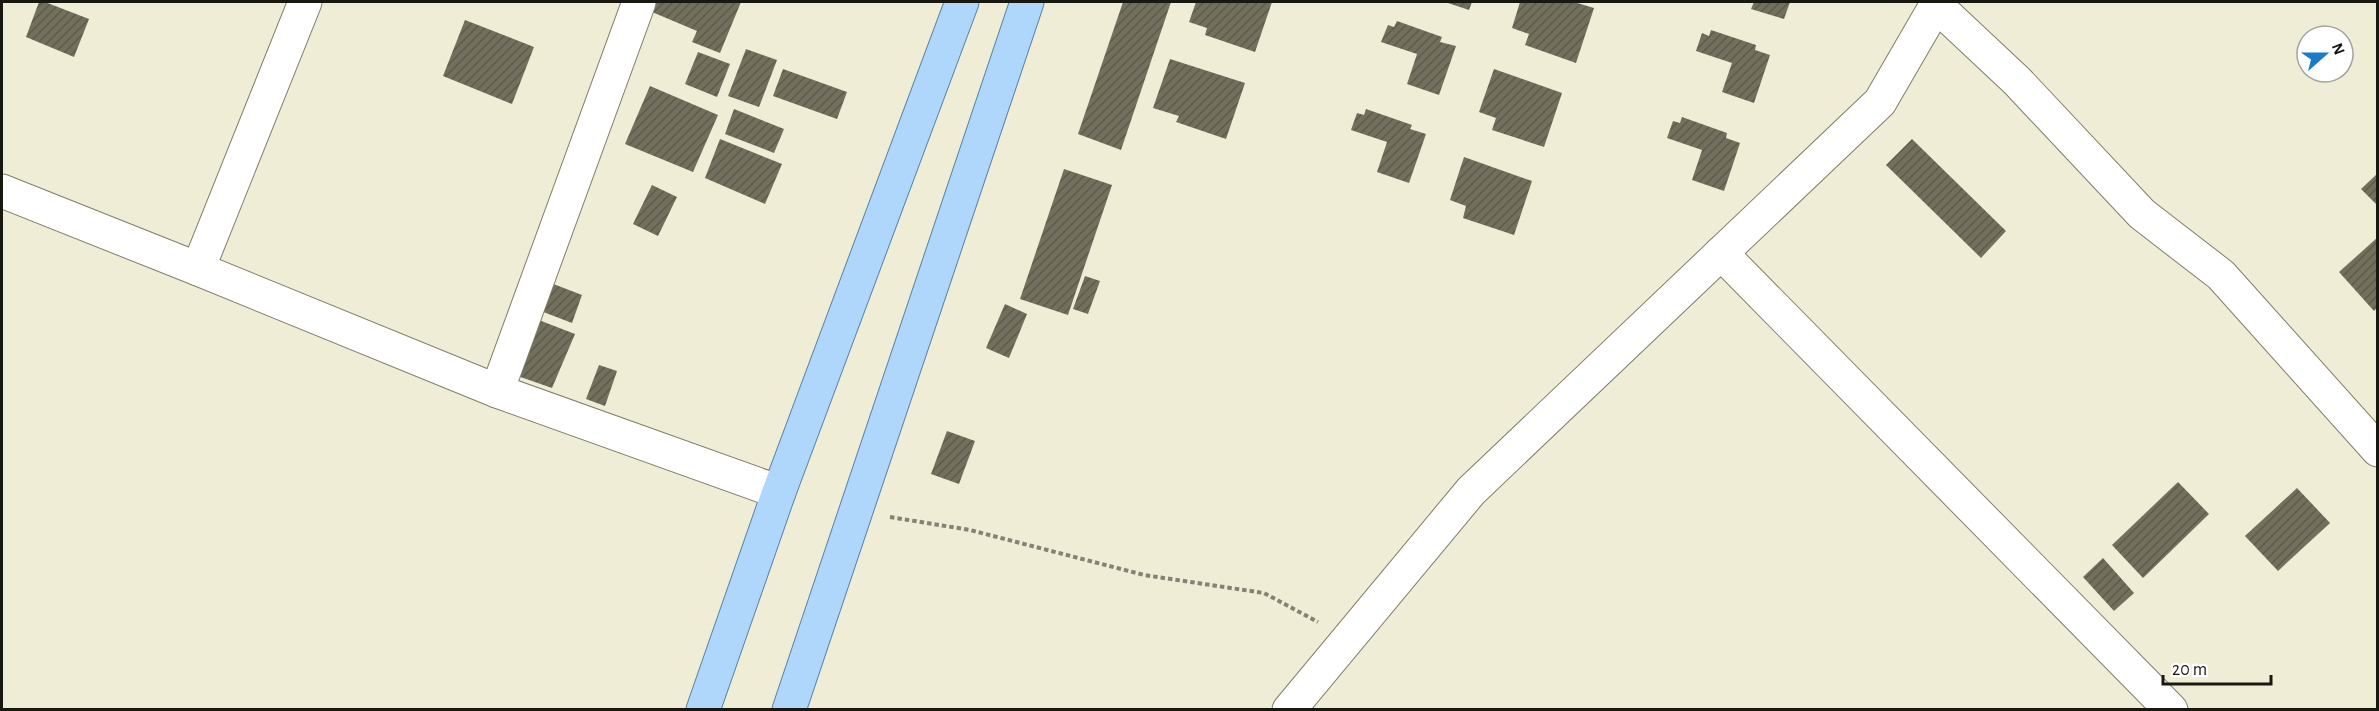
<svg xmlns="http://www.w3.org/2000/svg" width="2379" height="711" font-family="'Alegreya Sans',sans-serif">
<defs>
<pattern id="building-hatch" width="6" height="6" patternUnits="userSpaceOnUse" patternTransform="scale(1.5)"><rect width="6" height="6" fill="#72705c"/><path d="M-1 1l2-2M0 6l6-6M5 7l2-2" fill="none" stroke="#5d5b4b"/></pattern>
</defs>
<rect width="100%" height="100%" fill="#efedd6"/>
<g fill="url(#building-hatch)">
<path d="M39,2h6l44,17 -15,38 -48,-20z"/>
<path d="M656,2h85l-21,51 -28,-11 5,-11 -45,-19z"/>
<path d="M1123,2h48l-50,148 -43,-16z"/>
<path d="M1196,2h76l-17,50 -50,-17 2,-7 -18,-6z"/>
<path d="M1445,2h27l-3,8z"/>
<path d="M1520,2h54l20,6 -18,55 -51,-18 4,-11 -17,-6z"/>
<path d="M1754,2h36l-6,17 -33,-10z"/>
<path d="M465,20l69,27 -22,57 -69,-28z"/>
<path d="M1397,21l45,16 -2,5 16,4 -17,49 -32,-11 10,-30 -36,-12 7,-17 6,2z"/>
<path d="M1711,30l45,15 -1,5 15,5 -16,48 -32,-11 10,-29 -36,-12 6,-18 7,3z"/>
<path d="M746,49l31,11 -18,47 -31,-11z"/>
<path d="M698,52l32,12 -13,33 -32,-13z"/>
<path d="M1170,59l75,24 -19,56 -50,-17 3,-6 -26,-8z"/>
<path d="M783,69l64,23 -10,27 -64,-23z"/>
<path d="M1494,69l68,24 -18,54 -52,-17 4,-12 -17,-6z"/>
<path d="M650,86l68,29 -25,57 -68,-28z"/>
<path d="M734,109l50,20 -10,24 -49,-19z"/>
<path d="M1366,109l46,16 -2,4 16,5 -17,49 -32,-11 10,-30 -36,-12 6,-17 7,2z"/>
<path d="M1682,117l45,16 -1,5 14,5 -16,48 -32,-11 10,-30 -35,-12 6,-17 7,2z"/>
<path d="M720,139l62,25 -17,40 -60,-26z"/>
<path d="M1912,139l94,92 -25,27 -95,-93z"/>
<path d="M1464,157l68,24 -18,54 -51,-17 3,-12 -16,-6z"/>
<path d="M1064,169l48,16 -44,130 -48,-16z"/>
<path d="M2378,173v33l-17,-17z"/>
<path d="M652,185l25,12 -19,39 -25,-12z"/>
<path d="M2378,237v70l-4,4 -35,-39z"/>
<path d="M1085,276l15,5 -12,33 -15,-5z"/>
<path d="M543,280l39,15 -10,28 -39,-15z"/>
<path d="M1005,304l22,10 -18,44 -23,-10z"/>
<path d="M531,317l44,17 -23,54 -43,-15z"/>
<path d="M599,365l18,6 -12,35 -19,-7z"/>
<path d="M947,431l28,10 -16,43 -28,-10z"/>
<path d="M2178,482l31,32 -66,64 -31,-33z"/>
<path d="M2297,488l33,35 -52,48 -33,-35z"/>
<path d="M2103,558l31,35 -20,18 -31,-34z"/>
</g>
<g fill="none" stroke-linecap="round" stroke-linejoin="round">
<defs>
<g id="minor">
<path d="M1937,6l80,75 125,133 79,61 157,175"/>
<path d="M2,191l196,78 299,122 282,101"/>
<path d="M1721,253l450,457"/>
<path d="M198,269l107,-267"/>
<path d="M497,391l142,-389"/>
<path d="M1289,710l182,-219 409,-389 58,-100"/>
</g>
<g id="major">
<path d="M703,710l76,-218 183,-490"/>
<path d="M789,710l238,-708"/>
</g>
</defs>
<use href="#minor" stroke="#807e6a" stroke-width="35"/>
<use href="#major" stroke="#5882a7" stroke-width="35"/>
<path stroke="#848373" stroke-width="4" stroke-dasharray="4.5 3" stroke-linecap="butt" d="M890,517l80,13 174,45 120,18 54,29"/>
<use href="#minor" stroke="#fff" stroke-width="33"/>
<use href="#major" stroke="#afd6fb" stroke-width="33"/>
</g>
<rect width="2379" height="711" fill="none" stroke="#191810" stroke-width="6"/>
<g transform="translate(2325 54) rotate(69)"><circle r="28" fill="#ffffff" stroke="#a3a39f" stroke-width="1.5"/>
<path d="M0-4.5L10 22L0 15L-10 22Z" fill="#1a7bc7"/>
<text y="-9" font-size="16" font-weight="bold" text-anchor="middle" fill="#191810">N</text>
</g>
<path d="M2163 675v9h108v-9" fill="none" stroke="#191810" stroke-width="3"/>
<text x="2172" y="675" font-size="18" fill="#191810" stroke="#ffffff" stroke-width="4.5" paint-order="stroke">20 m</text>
</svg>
